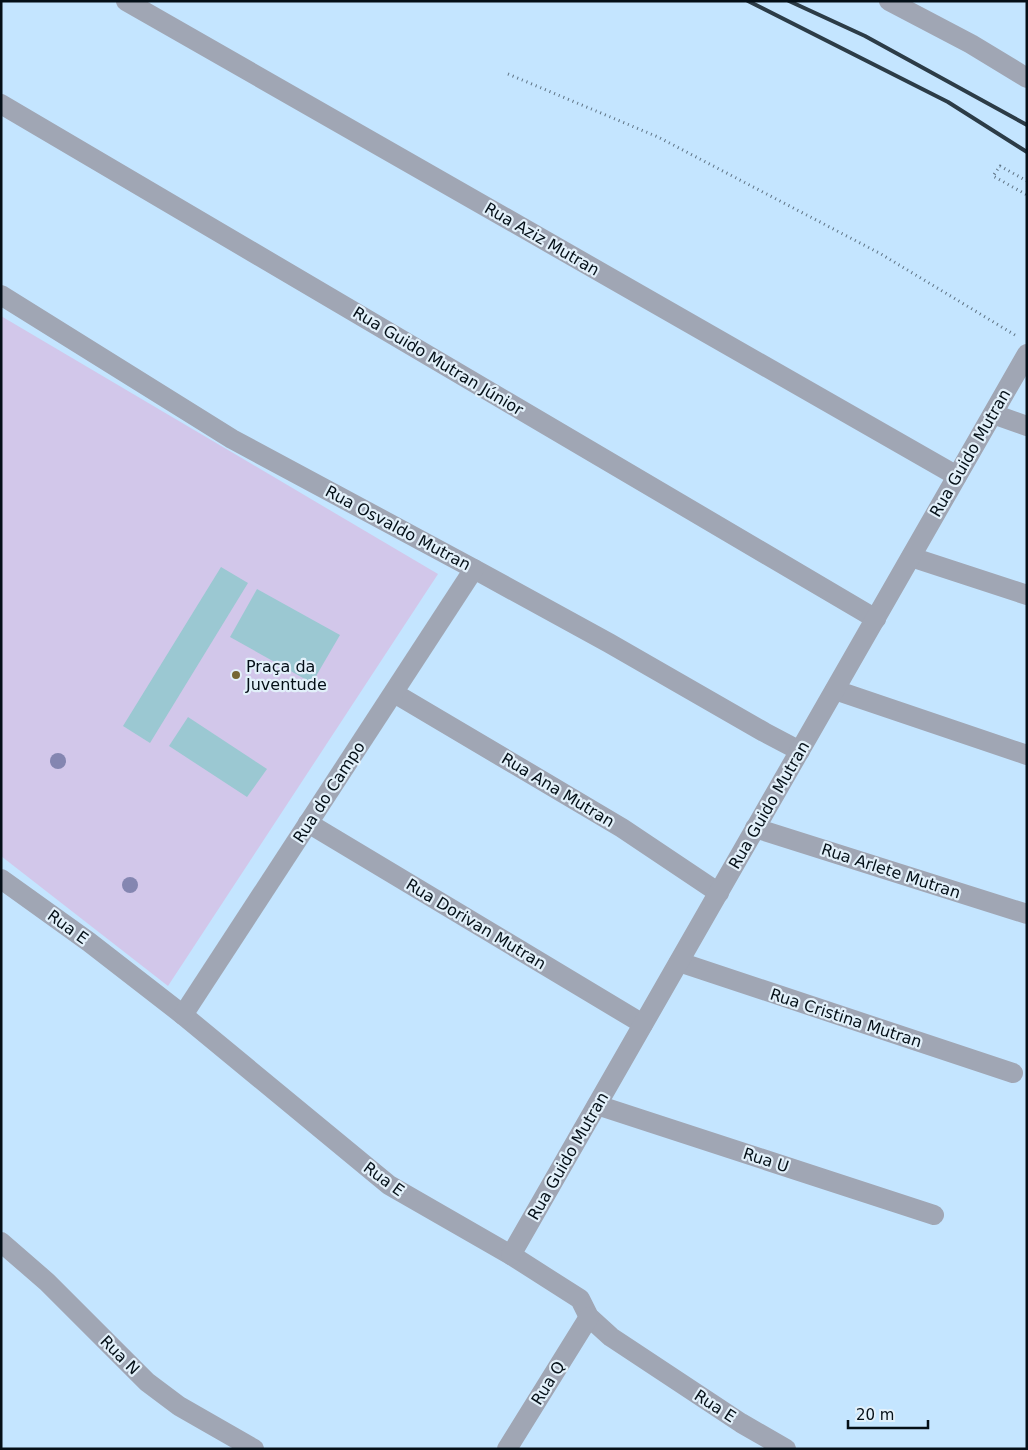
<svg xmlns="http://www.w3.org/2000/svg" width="1028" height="1450" font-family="'DejaVu Sans',sans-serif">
<rect width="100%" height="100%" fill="#c4e5ff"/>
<path fill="#d2c7ea" d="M1,316l437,258 -270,412 -167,-130z"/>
<g fill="#9bc8d2">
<path d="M221,567l27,16 -98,160 -27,-17z"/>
<path d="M257,589l83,46 -28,48 -82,-46z"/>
<path d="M188,717l79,52 -20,28 -78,-51z"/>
</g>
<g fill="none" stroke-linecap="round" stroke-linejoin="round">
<g stroke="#5f7485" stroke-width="3" stroke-dasharray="1 4" stroke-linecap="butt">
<path d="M508,74l150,63 223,117 134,81"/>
<path d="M1027,181l-27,-15 -7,10 34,19"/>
</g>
<g stroke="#a0a6b4" stroke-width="20">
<path d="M126,1l831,475"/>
<path d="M889,1l82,43 56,34"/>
<path d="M1,104l875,515"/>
<path d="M1,295l231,144 242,130 135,74 155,89 36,19"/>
<path d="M993,414l34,12"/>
<path d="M911,557l116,38"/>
<path d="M835,690l192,65"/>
<path d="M394,693l228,135 97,65"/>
<path d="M308,823l335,201"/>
<path d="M755,828l272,86"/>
<path d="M1,879l88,63 94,73 206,170 122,70 69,44 9,18 22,20 130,86 45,26"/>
<path d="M679,962l334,111"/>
<path d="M183,1015l291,-446"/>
<path d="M597,1105l337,110"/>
<path d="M1,1242l46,40 100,100 32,24 75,43"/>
<path d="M511,1255l516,-901"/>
<path d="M507,1449l82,-132"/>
</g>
<g stroke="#2c3c47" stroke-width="4">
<path d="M748,1l200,101 79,50"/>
<path d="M789,1l76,35 162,89"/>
</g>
</g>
<g fill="#8486b1">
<circle cx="58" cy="761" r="8"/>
<circle cx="130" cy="885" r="8"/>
</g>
<circle fill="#756734" stroke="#e2f0fa" stroke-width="2" cx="236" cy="675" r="5"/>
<g text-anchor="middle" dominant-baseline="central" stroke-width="4.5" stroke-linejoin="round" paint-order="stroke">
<g font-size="16" fill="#040f17" stroke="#e2f0fa">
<text transform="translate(542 239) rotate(30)">Rua Aziz Mutran</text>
<text transform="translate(438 361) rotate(31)">Rua Guido Mutran Júnior</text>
<text transform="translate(970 453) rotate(-60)">Rua Guido Mutran</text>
<text transform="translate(398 528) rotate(28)">Rua Osvaldo Mutran</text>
<text transform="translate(558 790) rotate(31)">Rua Ana Mutran</text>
<text transform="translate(329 792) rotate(-57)">Rua do Campo</text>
<text transform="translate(769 805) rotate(-60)">Rua Guido Mutran</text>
<text transform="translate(891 871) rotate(18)">Rua Arlete Mutran</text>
<text transform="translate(476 924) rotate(31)">Rua Dorivan Mutran</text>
<text transform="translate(68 927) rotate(36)">Rua E</text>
<text transform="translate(846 1018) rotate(18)">Rua Cristina Mutran</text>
<text transform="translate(568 1156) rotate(-60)">Rua Guido Mutran</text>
<text transform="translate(766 1160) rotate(18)">Rua U</text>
<text transform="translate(384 1179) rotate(36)">Rua E</text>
<text transform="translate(120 1355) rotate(45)">Rua N</text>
<text transform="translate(548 1383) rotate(-58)">Rua Q</text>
<text transform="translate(715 1406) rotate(33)">Rua E</text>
</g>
<g font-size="16" fill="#040f17" stroke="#e2f0fa" text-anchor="start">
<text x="246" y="666">Praça da<tspan x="246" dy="18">Juventude</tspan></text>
</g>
</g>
<rect width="1028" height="1450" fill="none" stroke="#040f17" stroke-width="5"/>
<path d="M848 1420v8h80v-8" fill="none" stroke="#040f17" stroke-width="2.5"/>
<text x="856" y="1420" font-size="15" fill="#040f17" stroke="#e2f0fa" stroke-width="4" paint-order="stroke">20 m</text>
</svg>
